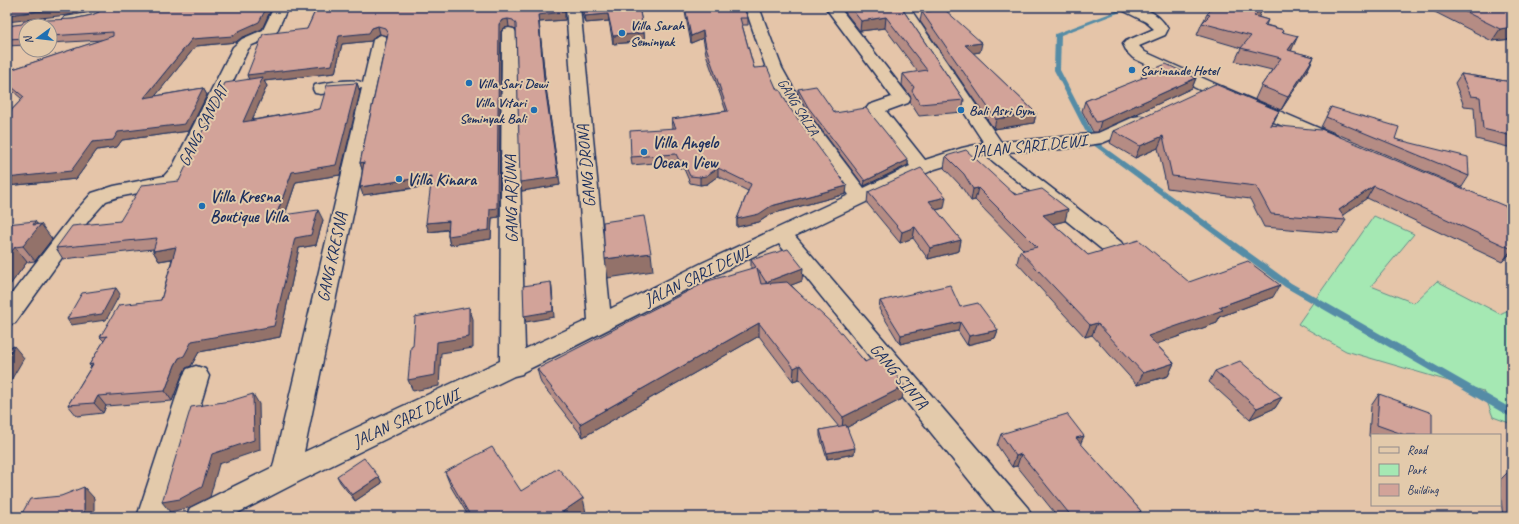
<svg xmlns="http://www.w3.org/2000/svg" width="1519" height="524" font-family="Caveat,sans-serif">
<rect width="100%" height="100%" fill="#e5c5a9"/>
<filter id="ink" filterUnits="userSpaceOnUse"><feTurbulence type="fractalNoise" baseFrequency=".025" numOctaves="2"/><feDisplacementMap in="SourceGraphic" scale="8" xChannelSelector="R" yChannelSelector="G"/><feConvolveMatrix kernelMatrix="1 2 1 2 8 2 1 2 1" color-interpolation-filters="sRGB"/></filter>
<g filter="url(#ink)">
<path fill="#a5e8b3" stroke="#608c88" d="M1374,216l40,18 -43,52 43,17 23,-22 63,33 12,-6v116l-19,-7 -10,-26 -137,-40 -48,-27z"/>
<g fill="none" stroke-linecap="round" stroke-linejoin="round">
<path fill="#548ca6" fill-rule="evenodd" d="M1112,7h6l5,4 -62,24 -1,35 37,72 194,141 221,126v9l-227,-131 -193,-143 -38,-74 1,-36 61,-23z"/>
<defs>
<g id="minor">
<path d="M95,7h15c-9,14 -29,20 -45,16l-2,-3 2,-3 23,-4z"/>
<path d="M274,7h14l-12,26 -2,3 -22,9 -4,4 -51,108 -9,16 -10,12 -60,12 -12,4 -17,19 -74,103 -8,2v-25l68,-88 17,-19 22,-7 50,-10 9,-10 60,-119 9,-8 21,-9z"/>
<path d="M566,7h14l30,302 92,-46 147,-68 -59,-81 -24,-46 -21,-61h14l23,61 25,45 57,75 46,-22 -44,-57 3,-4 23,-8 -67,-90h14l72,92 -3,4 -22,8 39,49 37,-12 22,-5 -89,-136h14l92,135 60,-5 37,-4 36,-16 6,-1 6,1 3,4 -3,4 -44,18 -41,6 -56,3 116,90 3,5 -3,5 -8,2 -8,-2 -121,-98 -49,15 -140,67 233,272 4,9h-33l-220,-273c-86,41 -170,86 -256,128l-1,2 -8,2 -218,107 -66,34h-44l4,-9 83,-41 89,-379 -41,6 -6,-1 -2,-4 2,-4c10,-2 41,-8 48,-2l10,-43 3,-3 5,-2 5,2 3,3 -85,412 196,-91 2,-329 2,-3 5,-1 5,1 2,3 9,317 63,-29z"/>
<path d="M1120,7c22,0 36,2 48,22l-3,6 -26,11 6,6 71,32 121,52 3,4 -3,4 -6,1 -6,-1 -121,-52 -71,-34 -6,-6 -4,-8 3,-3 28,-12 -8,-7 -24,-12z"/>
<path d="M196,366l9,3 4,7 -42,141h-30l46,-141 4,-7z"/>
</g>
</defs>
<use href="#minor" stroke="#1b2f5e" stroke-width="3"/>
<use href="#minor" fill="#e3caab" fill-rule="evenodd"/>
</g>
<g fill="#b58c84" stroke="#1b2f5e">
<path d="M103,7h169l-10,22 -21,9 -5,4 -40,4 -41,50 48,-8 4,7 -18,36 -67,9 -5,7 -20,3 -21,29 -69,7v-71l15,-16 -15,-13v-15l95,-31 -52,3v-17h-24v19l-19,1v-20l66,-7 19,-4 7,-3z"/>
<path d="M317,7h248v13l-26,2 7,66 14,97 -38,6 -6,-161 -2,-2 -5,-1 -5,1 -3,3 -2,186 -7,1 -1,21 -41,6 -2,-9v-6l-19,2 2,-46 -68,9 -1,-26 -2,-6 27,-127 -7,-2 -5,2 -4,5 -29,3 -7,29 -71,8 3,5 -15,34 68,-11 37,-26 3,9 -20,83 -44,7 -11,33 38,5 -7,25 -17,3 -19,89 -81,15 -8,14 -5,2 -4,7 -10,26 -66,5 -3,7 -26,3 -9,-11 23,-38 -2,-2 15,-24 -4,-4 61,-37 11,-41 -13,2 -6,-10v-2l-90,10 -7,-11 64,-27 59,-40 69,-102 59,-50z"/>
<path d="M580,7h59l5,26 1,8 -32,3 -4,-23 -24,2z"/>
<path d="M684,7h59l5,11v7h-6l12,43 23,22 69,104 -75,20 -12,8 -22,5v-8l11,-28 -30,-15 -11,8 -7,1 -10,-2 -6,-14 -4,-1 -3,-7 -45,4 -1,-8 42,-29 -1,-9 54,-8 -20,-57 -3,-16 -12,5z"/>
<path d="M841,7h60l63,93 -2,12 -43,4 -9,-14 1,-5 -9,-12 1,-11 15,-2 -33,-44 -25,3z"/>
<path d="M1263,7l-5,10 10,3 -2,5 18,5 -1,2 9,17 -1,2 23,6 -6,12 -27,41 -26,-11 6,-13 11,-16 -37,-9 6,-13 -44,-13 5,-12 2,-3 3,-6z"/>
<path d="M1425,7h87v32l-20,2z"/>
<path d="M922,12l58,40 -7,1 63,60 -2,10 -40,6 -74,-108z"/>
<path d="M1142,74l54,4 -4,10 -94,44h-5l-11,-21 3,-10 56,-22z"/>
<path d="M1461,74l51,8v66l-36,-9 -2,-32 -10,-1 -9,-23z"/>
<path d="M798,89l110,71v5l-44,21 -56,-74 -10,-18z"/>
<path d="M1331,107l138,69 -7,11 -141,-60z"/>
<path d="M1279,111l-7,14 240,84v43l-10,10 -135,-64 -25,17 4,5 -8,13 -74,-6 -14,-28 -83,-11 -9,-40 -23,10 -25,-15 4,-12z"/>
<path d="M946,156l119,65 -12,3 35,31 101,27 84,15 -54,20 -2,6 -61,21 18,19 -6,13 -31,9 -45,-50 -7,2 -68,-74 3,-12 4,-1 -49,-50 -4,1 -10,-15 -17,-18z"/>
<path d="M868,192l76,16 -8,2 25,30 -2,11 -31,8 -15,-21 -13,5 -33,-40z"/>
<path d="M7,224h31l14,15 -17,22 -8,1 -20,27z"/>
<path d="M751,260l51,21 -11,4 111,114 -55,28 7,27 -27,5 -7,-23v-6l19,-3 -40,-48 -6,2 -34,-45 -176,101 -42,-54 -4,-14 214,-100z"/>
<path d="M880,301l80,6 38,23 -3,8 -28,7 -9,-14 -58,13 -21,-35z"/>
<path d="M1215,371l67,26 -7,11 -25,11 -41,-37z"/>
<path d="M1379,394l53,41h-60v2l-3,-1 2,-30z"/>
<path d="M1001,434l83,2 -4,7 61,68 -3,6h-80l-41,-51 -5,1 -15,-22z"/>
<path d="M1510,470l2,1v46h-9l-3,-25v-12z"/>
<path d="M445,472l76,19 65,22 -5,4h-112l-18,-30z"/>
<path d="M337,476l42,1 3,6 -27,18 -15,-19z"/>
</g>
<g fill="#93726b" stroke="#1b2f5e">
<path d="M73,7h21l-3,3 -7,3 -77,9v-7z"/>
<path d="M267,7h5l-10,22 -21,9 -5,4 -40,4 -48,59 -4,-7 48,-59z"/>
<path d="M564,7h1v13l-26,2 7,66 14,97 -38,6 -2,-9 24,-102 -6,-65z"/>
<path d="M1263,7l-5,12 -4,-3z"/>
<path d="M608,14l1,7 -24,2 -1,-7z"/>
<path d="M886,17l-1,11 -25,3 1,-10z"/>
<path d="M508,19l1,8 -5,1 -3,3 -2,186 -7,1 -1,21 -41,6 -2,-9 51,-212 3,-4z"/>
<path d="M378,26l2,8 -5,2 -4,5 -29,3 -7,29 -71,8 3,5 -20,45 -4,-9 7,-39 -3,-8 92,-39 33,-8z"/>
<path d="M1512,27v12l-20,2 8,-12z"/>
<path d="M703,31v7l-12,5v-7z"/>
<path d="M644,33l1,8 -32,3v-8z"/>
<path d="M1298,36l-6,13 -10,14 6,-13z"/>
<path d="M982,43l-2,9 -17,3 2,-10z"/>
<path d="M1314,57l-6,12 -27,41 7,-13z"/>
<path d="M1196,78l-4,10 -94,44 3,-11z"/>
<path d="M357,83l3,9 -20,83 -44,7 -15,44 -5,-10 16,-44z"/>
<path d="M203,88l4,7 -18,36 -67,9 -5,7 -20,3 -21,29 -69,7v-8l85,-36 26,-10z"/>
<path d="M1279,111l-6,12 -9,14 6,-12z"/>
<path d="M1036,113l-2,10 -40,6 2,-10z"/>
<path d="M1163,136l-5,12 -23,10 5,-12z"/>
<path d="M908,160v5l-44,21 1,-5z"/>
<path d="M364,162l-1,10 -3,-9z"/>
<path d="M718,168v8l-11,8 -7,1v-8z"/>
<path d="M432,176l2,9 -71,10 -3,-8z"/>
<path d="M847,186l-1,8 -75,20 -12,8 -22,5v-8l34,-13z"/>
<path d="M1374,186l-7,12 -31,22 3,-10z"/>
<path d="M978,188l-3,12 -4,1 2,-12z"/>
<path d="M946,197l-2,11 -17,4 2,-11z"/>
<path d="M1068,209l-3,12 -25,6 3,-12z"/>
<path d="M318,210l5,10 -7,25 -17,3 -19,89 -81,15 -8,14 -5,2 -4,7 -10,26 -7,-10 10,-26 4,-7 13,-17 103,-103z"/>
<path d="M35,221l4,6 2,-3 11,15 -17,22 -12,-15 10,-21z"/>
<path d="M449,221l2,8 -22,3 -3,-9z"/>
<path d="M915,227l-2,11 -13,5 2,-11z"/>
<path d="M961,240l-2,11 -31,8 2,-11z"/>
<path d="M15,247l12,15 -20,27v-31z"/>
<path d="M176,247l6,10 -23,4 -6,-10z"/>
<path d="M1512,249v3l-10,10z"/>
<path d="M651,253l2,18 -45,7 -3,-19z"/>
<path d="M803,268l-1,13 -36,14v-13z"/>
<path d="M551,282l1,6 2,29 -28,5 -2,-6z"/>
<path d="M1280,285l-7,12 -54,20 -2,6 -74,26 5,-13 71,-29z"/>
<path d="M116,288l4,6 -14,26 -35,5 -4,-6z"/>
<path d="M469,307l4,12v29l-32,5 -2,33 -26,5 -5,-11 29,-38z"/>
<path d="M960,322l-2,9 -58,13 1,-9z"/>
<path d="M759,323v13l-176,101 -3,-13z"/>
<path d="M1097,323l-5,12 -7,2 5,-12z"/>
<path d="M998,330l-3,8 -28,7 2,-9z"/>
<path d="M14,346l10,12 -17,29v-28z"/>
<path d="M1174,363l-6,13 -31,9 6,-12z"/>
<path d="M800,365l-1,14 -6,2 1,-13z"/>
<path d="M905,386l-3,13 -60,31 1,-13z"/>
<path d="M253,394l6,10 1,46 -41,14 -9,33 -22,11 -18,4 -8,-10 50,-48z"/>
<path d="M98,396l8,10 -3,7 -9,-10z"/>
<path d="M1282,397l-7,11 -25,11 7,-11z"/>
<path d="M1084,436l-5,11 -3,-9z"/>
<path d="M855,448l-1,6 -27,5v-6z"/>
<path d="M1021,454l-4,12 -5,1 4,-11z"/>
<path d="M379,477l3,6 -27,18 -3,-6z"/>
<path d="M84,487l10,11v19h-10z"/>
<path d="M583,498l3,15 -5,4h-26z"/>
<path d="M1141,511l-3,6h-9z"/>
</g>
<g fill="#d2a399" stroke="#1b2f5e">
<path d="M7,7h66l-66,8z"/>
<path d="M103,7h164l-8,15 -20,9 -6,5 -41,3 -48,59 59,-10 -18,36 -67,8 -5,8 -21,2 -21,29 -64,7v-63l17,-18 -17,-14v-12l106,-35v-4l-63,4v-10h-24v12l-19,1v-13l15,-2 2,-3 49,-2 19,-4 7,-3z"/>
<path d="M317,7h247v5l-26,3 6,65 14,97 -38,5 -4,-158 -3,-4 -5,-1 -6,1 -3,4 -2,184 -7,1 -1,21 -41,6 1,-15 -23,2 6,-47 -72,11 4,-25 -4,1 28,-130 -3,-5 -7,-2 -6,2 -3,5 -30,3 -7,29 -85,10 16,-41 44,-5z"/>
<path d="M582,7h57l5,26 -31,3 -5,-22 -24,2z"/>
<path d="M685,7h58l5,11h-8l14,50 13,-1 10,23h3l9,17 58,79 -76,20 -12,8 -22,5 14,-35 -33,-16 -12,8 -6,1 -10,-1 -7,-15 -4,-1 -3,-6 -45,3 -1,-26 46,-3 -4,-9 56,-8 -22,-64 -3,-16 -12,5z"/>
<path d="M850,7h51l63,93 -44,4 -8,-13 2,-4 -11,-13 24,-4 -41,-53 -25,4z"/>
<path d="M1214,7h49l-9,9 14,4 -4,5 20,5 -2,2 16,4 -10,14 26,7 -26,40 -27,-11 20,-28 -40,-10 10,-12 -49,-13 8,-8 -3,-1z"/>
<path d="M1456,7h56v20l-12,2z"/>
<path d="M944,9l38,34 -17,2 71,68 -40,6 -74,-107z"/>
<path d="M1166,64l30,14 -95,43 -5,1 -11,-21 62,-25 -5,-2z"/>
<path d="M1461,74l51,8v54l-29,-7 -3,-32 -9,-1z"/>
<path d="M263,77l-20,45 77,-13 7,-24 30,-2 -21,82 -44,7 -16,44 42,-6 -7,25 -16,3 -21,88 -82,15 -8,15 -5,2 -4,7 -10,26 -67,5 -4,7 -26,2 25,-41 -4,1 18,-29 -7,1 19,-32 42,-5 15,-53 -23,4 4,-13 -101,10 16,-22 48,-5 22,-36 37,-4 46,-98z"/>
<path d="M1215,84l64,27 -9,14 51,5v-1l191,80v40l-138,-63 -35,24 7,10 -75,-6 -15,-28 -84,-10 -9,-40 -23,10 -26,-15z"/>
<path d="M816,86l19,27 31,-5 42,52 -43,21 -57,-74 -10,-18z"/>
<path d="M1331,107l68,20 -4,12 73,18 1,19 -143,-59z"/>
<path d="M966,150l49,45 27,-6 26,20 -25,6 45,40 51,-15 50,42 59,-21 32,24 -61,22 4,3 -75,26 26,27 -31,10 -46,-50 -7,2 -70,-74 17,-4 -59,-59 -5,1 -9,-15 -18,-18z"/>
<path d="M921,168l25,29 -17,4 32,39 -31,8 -15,-21 -13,5 -34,-40z"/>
<path d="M644,216l7,37 -46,6 -2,-37z"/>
<path d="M35,221l-2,4 8,-1 -18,22 -8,1 -8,11v-34z"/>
<path d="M788,249l15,19 -37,14 -9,-14 4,16 26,-2 50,46 28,34 14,-7 26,31 -62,31 -43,-52 -6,3 -35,-45 -179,101 -43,-55 171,-88 48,-14 -5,-7z"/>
<path d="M551,282l2,29 -29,5 -1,-30z"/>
<path d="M950,285l10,22 18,-4 20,27 -29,6 -9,-14 -59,13 -21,-34z"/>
<path d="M116,288l-14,26 -35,5 15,-26z"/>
<path d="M469,307v30l-32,5 -2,33 -27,5 3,-33 2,-1 2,-29z"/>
<path d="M14,346l-7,13v-11z"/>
<path d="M1240,361l42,36 -25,11 -42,-37z"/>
<path d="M253,394l1,46 -42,14 -10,33 -22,12 -18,3 29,-95 39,-6z"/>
<path d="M1379,394l53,19v22h-27l-28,-10z"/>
<path d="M1067,414l17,22 -8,2 65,73 -12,6h-57l-51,-63 -5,2 -15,-22z"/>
<path d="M846,425l9,23 -28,5 -7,-23z"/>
<path d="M492,447l29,44 37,-23 25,30 -28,19h-84l-26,-45z"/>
<path d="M364,458l15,19 -27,18 -15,-19z"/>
<path d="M1510,470l2,1v15z"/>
<path d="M84,487v30h-64l10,-18 31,-3z"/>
<path d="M364,515l1,2h-4z"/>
</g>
</g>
<g fill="#1f6fb2" stroke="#e3caab" stroke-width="1.5">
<circle cx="622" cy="33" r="4"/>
<circle cx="1132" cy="70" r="4"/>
<circle cx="469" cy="83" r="4"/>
<circle cx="534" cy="110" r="4"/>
<circle cx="961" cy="110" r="4"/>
<circle cx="644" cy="152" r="4"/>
<circle cx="399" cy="179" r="4"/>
<circle cx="202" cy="206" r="4"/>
</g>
<g text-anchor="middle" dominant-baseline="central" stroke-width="4" stroke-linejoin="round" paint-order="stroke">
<g font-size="14" font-weight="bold" fill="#1b2f5e" stroke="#e3caab" text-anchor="start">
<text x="630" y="25">Villa Sarah<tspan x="630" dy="16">Seminyak</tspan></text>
<text x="1140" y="70">Sarinande Hotel</text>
<text x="477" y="83">Villa Sari Dewi</text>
<text x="526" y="102" text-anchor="end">Villa Vitari<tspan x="526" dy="16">Seminyak Bali</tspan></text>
<text x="969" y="110">Bali Asri Gym</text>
</g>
<g font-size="14" fill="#1b2f5e" stroke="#e3caab">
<text transform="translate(798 107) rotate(58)">GANG SALIA</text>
</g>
<g font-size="17" fill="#1b2f5e" stroke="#e3caab">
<text transform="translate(203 125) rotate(-63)">GANG SANDAT</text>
<text transform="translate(1029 146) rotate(-6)">JALAN SARI DEWI</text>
<text transform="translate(586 166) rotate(-95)">GANG DRONA</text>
<text transform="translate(511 199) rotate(-91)">GANG ARJUNA</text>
<text transform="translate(332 257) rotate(-78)">GANG KRESNA</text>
<text transform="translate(697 276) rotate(-26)">JALAN SARI DEWI</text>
<text transform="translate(899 376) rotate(50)">GANG SINTA</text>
<text transform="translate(406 418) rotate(-25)">JALAN SARI DEWI</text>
</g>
<g font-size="17" font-weight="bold" fill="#1b2f5e" stroke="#e3caab" text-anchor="start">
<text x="652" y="142">Villa Angelo<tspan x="652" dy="20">Ocean View</tspan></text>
<text x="407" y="179">Villa Kinara</text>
<text x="210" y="196">Villa Kresna<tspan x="210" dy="20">Boutique Villa</tspan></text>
</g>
</g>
<rect width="1519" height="524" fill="none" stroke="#e3caab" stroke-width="24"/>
<rect x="12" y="12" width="1495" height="500" fill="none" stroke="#1b2f5e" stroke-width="1.5" filter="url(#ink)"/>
<rect x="1371" y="434" width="130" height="72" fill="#e3caab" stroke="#938c8c"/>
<rect x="1379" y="447" width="20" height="6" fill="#e3caab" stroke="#938c8c"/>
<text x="1407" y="454" font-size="12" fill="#1b2f5e">Road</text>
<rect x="1379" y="464" width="20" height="12" fill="#a5e8b3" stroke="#938c8c"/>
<text x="1407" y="474" font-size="12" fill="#1b2f5e">Park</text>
<rect x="1379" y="484" width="20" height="12" fill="#d2a399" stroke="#938c8c"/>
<text x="1407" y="494" font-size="12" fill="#1b2f5e">Building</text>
<g transform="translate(38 38) rotate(255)"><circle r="19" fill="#e3caab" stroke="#938c8c"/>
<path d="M0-3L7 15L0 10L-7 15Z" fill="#1f6fb2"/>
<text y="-6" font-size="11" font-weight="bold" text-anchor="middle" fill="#1b2f5e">N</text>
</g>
</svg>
